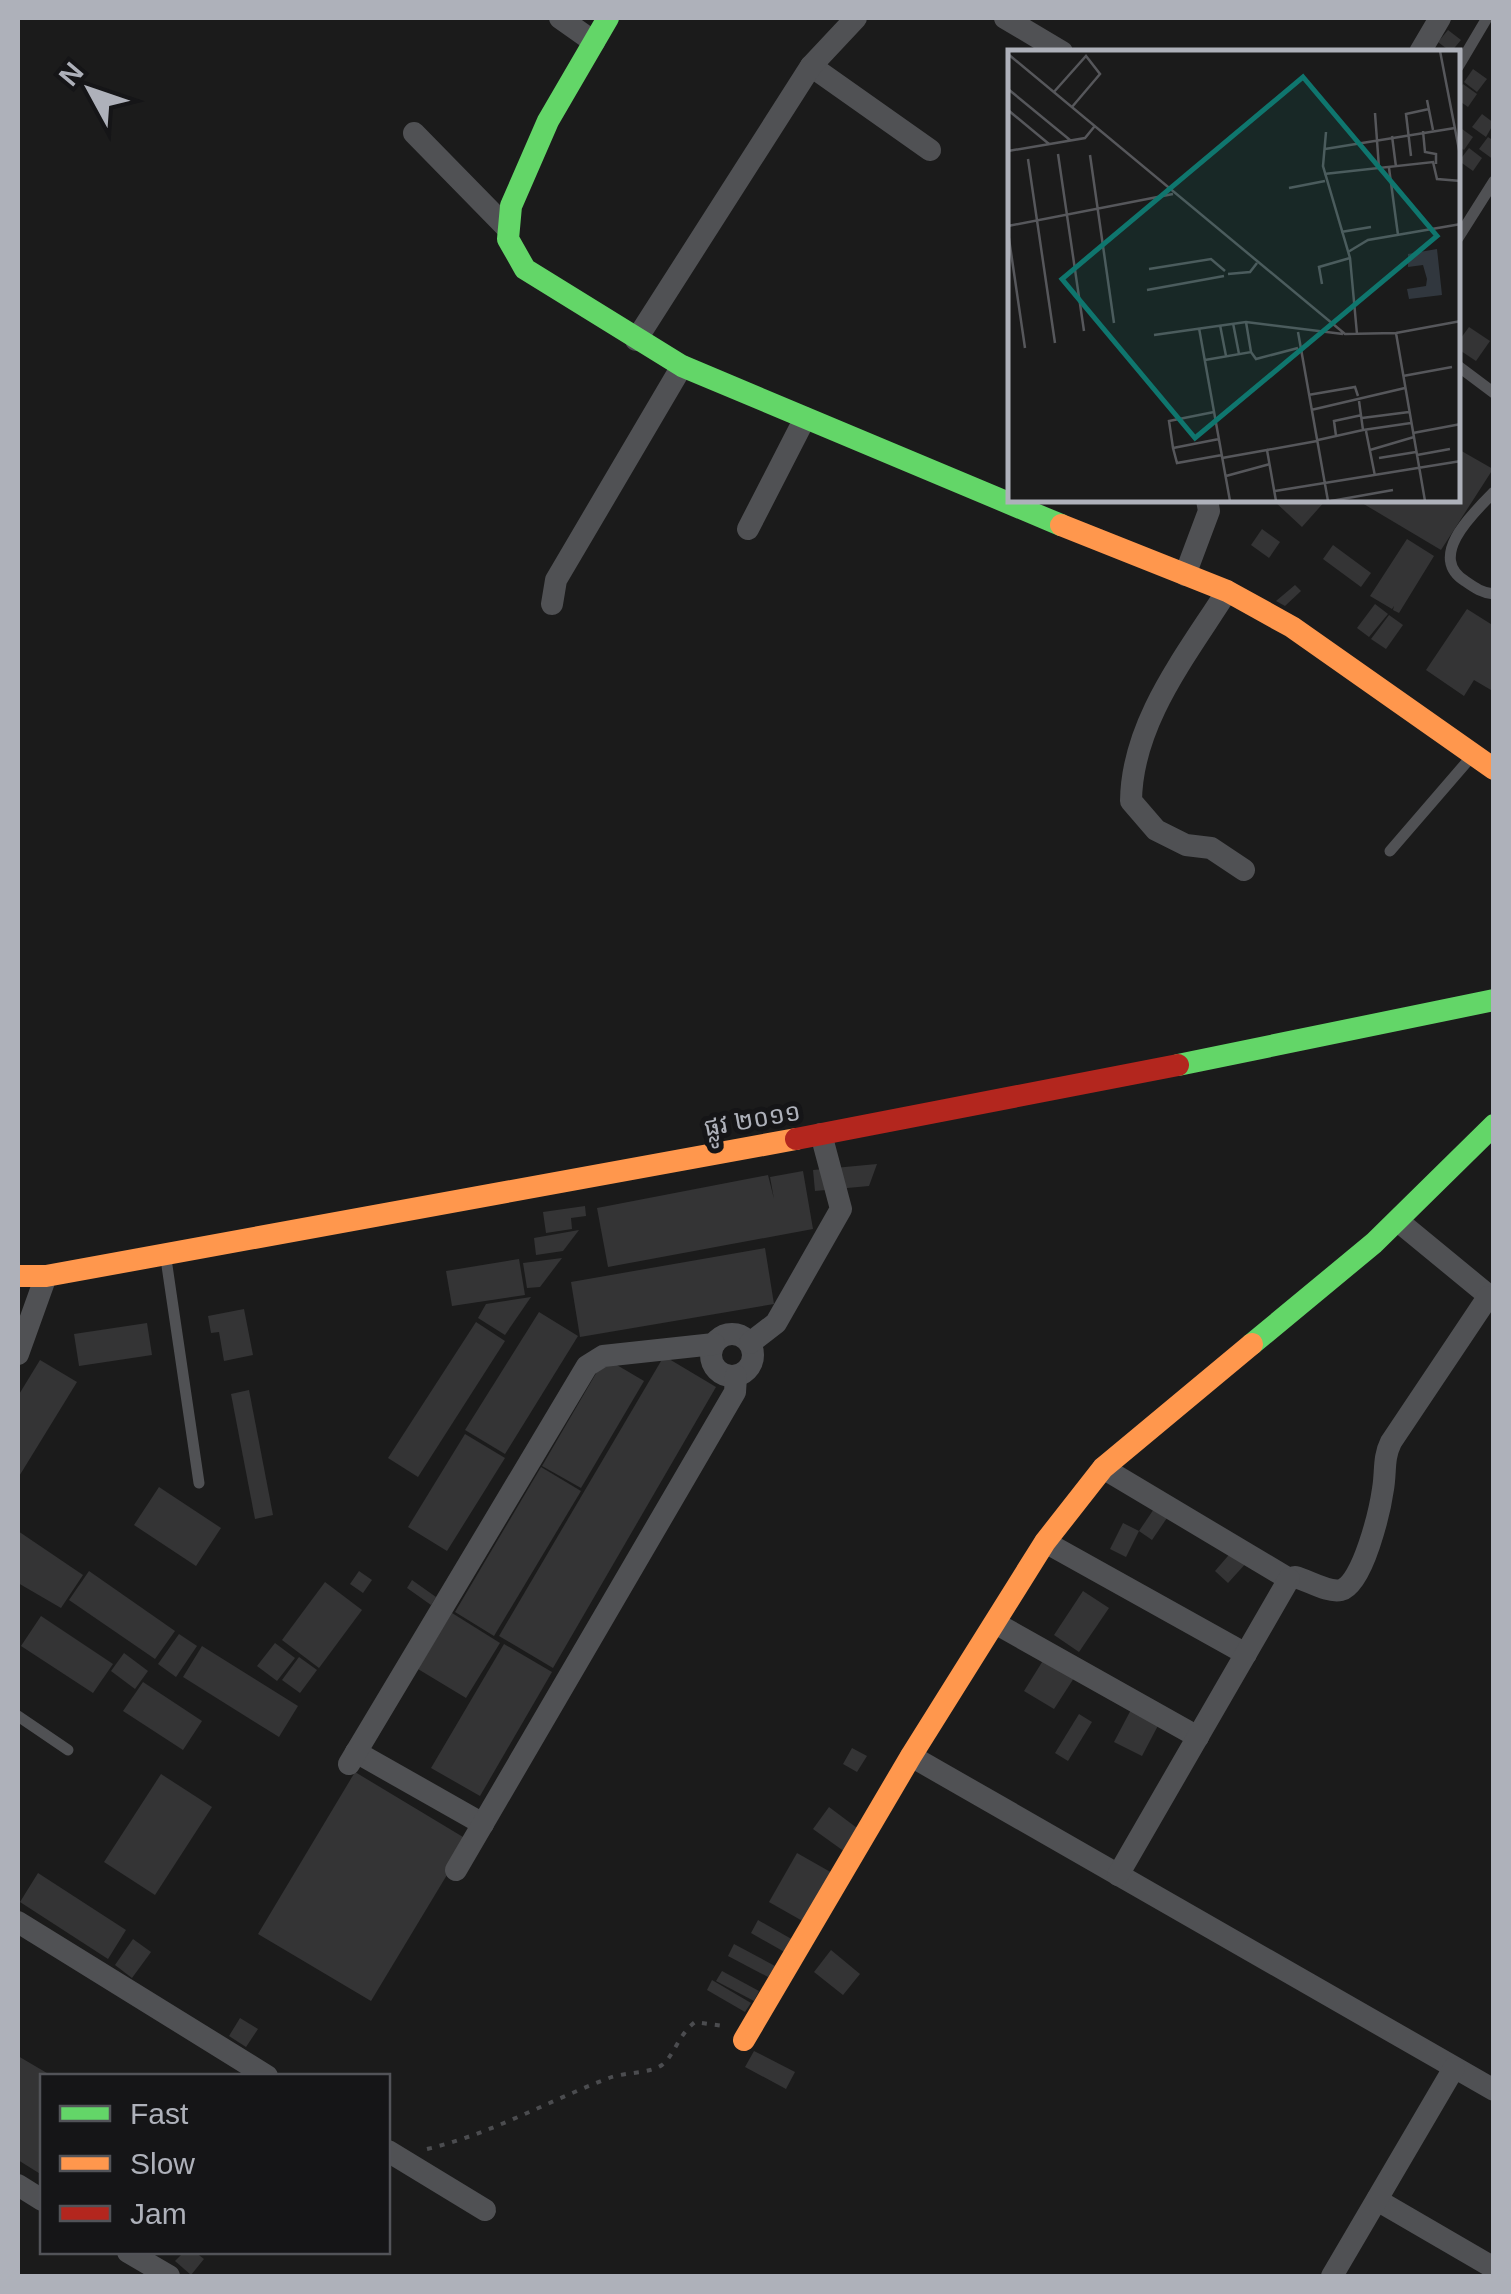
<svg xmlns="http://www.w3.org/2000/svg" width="1511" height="2294" font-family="Arial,'Noto Sans Khmer',sans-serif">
<rect width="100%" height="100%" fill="#1b1b1b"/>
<g fill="#343435">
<path d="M1448,30l13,10 -10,12 -13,-10z"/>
<path d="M1473,69l14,10 -10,13 -13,-10z"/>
<path d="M1463,84l14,10 -9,13 -10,-7v-9z"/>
<path d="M1482,114l12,9 -8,14 -14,-10z"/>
<path d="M1458,126l15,11 -9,13 -6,-4z"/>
<path d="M1488,137l6,4v19l-15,-11z"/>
<path d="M1469,148l13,10 -9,13 -14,-10z"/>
<path d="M1469,327l21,14 -14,20 -18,-12v-7z"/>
<path d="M1458,449l35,20 -52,81 -84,-50h101z"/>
<path d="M1273,500h53l-24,27z"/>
<path d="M1262,529l18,13 -11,16 -18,-13z"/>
<path d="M1407,539l27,17 -35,57 -6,-3 1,-4 -2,3 -22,-13z"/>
<path d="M1333,545l38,28 -10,14 -38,-28z"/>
<path d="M1295,585l6,6 -16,15 -9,-5z"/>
<path d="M1375,604l13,10 -19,23 -12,-9z"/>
<path d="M1467,609l27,17v60l-3,4 -17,-10 -10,16 -38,-26z"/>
<path d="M1389,615l14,10 -17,24 -15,-10z"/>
<path d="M877,1164l-8,22 -54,5 -2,-21z"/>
<path d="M803,1171l10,58 -205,38 -11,-59 171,-33 6,24 -4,-22z"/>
<path d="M585,1206l1,10 -15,2 1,11 -26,4 -3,-21z"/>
<path d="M579,1230l-16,21 -27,4 -2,-17z"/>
<path d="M765,1248l9,56 -194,33 -9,-55z"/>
<path d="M562,1258l-22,29 -13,1 -4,-25z"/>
<path d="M519,1259l6,36 -73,11 -6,-35z"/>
<path d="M531,1297l-26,38 -27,-17 8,-14z"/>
<path d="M244,1309l9,46 -29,6 -5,-29 -8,1 -3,-17z"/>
<path d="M539,1312l39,24 -73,118 -40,-24z"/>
<path d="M476,1322l29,19 -87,136 -30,-19z"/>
<path d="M147,1323l5,32 -73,11 -5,-32z"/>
<path d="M664,1356l52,31 -163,281 -54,-32z"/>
<path d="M605,1358l39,23 -63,107 -39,-22z"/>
<path d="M40,1360l37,22 -59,96v-82z"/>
<path d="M249,1390l24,125 -18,4 -24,-125z"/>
<path d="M465,1434l40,24 -58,93 -39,-24z"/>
<path d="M541,1467l40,24 -87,145 -39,-24z"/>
<path d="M159,1487l62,41 -25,38 -62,-41z"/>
<path d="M1158,1503l13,9 -19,28 -13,-9z"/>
<path d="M1123,1523l16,8 -13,26 -16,-8z"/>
<path d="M18,1531l65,44 -22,33 -43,-25z"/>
<path d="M1234,1549l14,12 -20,22 -13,-12z"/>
<path d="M89,1571l86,60 -20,28 -86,-59z"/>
<path d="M359,1571l13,9 -9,13 -13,-9z"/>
<path d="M412,1580l24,17 -5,8 -24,-17z"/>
<path d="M325,1582l37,28 -43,58 -37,-28z"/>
<path d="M1083,1591l26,17 -30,44 -25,-17z"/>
<path d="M452,1613l48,30 -34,55 -48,-29z"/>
<path d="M41,1616l72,48 -20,29 -72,-47z"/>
<path d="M179,1634l18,12 -21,31 -18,-13z"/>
<path d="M275,1643l20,15 -18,23 -20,-15z"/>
<path d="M504,1644l48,28 -72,124 -49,-28z"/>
<path d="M202,1646l96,60 -19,31 -96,-60z"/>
<path d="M124,1653l24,18 -13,18 -24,-18z"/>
<path d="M299,1657l18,13 -17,23 -18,-13z"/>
<path d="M1044,1659l30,19 -20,31 -30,-18z"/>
<path d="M143,1682l59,39 -19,29 -60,-39z"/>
<path d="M1134,1704l28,14 -20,38 -28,-14z"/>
<path d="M1079,1714l13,8 -24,39 -13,-8z"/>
<path d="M852,1748l15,8 -10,16 -14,-8z"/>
<path d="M355,1772l113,68 -97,161 -113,-67z"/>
<path d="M161,1774l51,33 -57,88 -51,-33z"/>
<path d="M829,1807l32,24 -16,21 -32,-23z"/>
<path d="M797,1853l37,21 -28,49 -37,-21z"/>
<path d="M38,1873l88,57 -18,29 -88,-57z"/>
<path d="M758,1920l37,21 -7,13 -37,-21z"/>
<path d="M133,1939l18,13 -19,26 -17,-13z"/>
<path d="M734,1944l41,22 -7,11 -40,-21z"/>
<path d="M831,1950l29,24 -17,21 -29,-23z"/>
<path d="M722,1971l37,20 -5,10 -38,-20z"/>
<path d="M712,1980l39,23 -6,9 -38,-22z"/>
<path d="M240,2018l18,11 -12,18 -17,-11z"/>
<path d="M754,2051l41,21 -9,17 -41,-22z"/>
<path d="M18,2056l34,20h-10v99l-24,-15z"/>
<path d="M184,2252h11l9,7 -13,16 -16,-14z"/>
</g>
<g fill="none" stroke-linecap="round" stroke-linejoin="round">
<path stroke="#4b4c4f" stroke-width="4" stroke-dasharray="5 8" stroke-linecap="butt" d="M427,2149c64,-15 121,-48 182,-71 16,-6 39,-4 53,-13 12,-9 16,-30 33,-43l28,4"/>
<g stroke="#505154" stroke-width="11">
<path d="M1458,67l29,-49"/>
<path d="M1458,238l36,-57"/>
<path d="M1458,366l36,27"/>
<path d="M1494,492c-22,22 -67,65 -29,89 10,7 17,12 29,13"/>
<path d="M1390,851l82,-95"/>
<path d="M166,1259l33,224"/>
<path d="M18,1716l50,34"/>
</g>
<g stroke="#505154" stroke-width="22">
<path d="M560,18l34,24"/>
<path d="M1005,18l57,34"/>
<path d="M1420,52l20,-34"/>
<path d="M811,66l119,84"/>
<path d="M414,133l93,95"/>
<path d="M636,340l175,-274 45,-48"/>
<path d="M748,529l57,-111"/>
<path d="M1185,575l24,-64 -2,-11"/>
<path d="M1227,591c-41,65 -95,131 -96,210l25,29 30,15 25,3 33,22"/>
<path d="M552,604l4,-24 126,-214"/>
<path d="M1398,1221l96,79"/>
<circle cx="732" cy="1355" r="21"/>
<path d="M750,1343l26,-20 65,-114 -20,-75"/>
<path d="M18,1354l28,-78"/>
<path d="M1103,1468l186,111 6,-2c13,3 32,16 46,13 22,-6 39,-80 42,-101 3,-17 0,-31 8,-47l97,-145"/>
<path d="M1045,1542l201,112"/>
<path d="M995,1623l203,114"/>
<path d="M356,1752l127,72"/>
<path d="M911,1756l583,334"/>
<path d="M349,1764l238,-398 16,-10 111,-12"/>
<path d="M456,1870l279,-478 1,-16"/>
<path d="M1118,1875l171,-296"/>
<path d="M18,1922l249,154"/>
<path d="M388,2151l97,59"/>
<path d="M18,2185l24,15"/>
<path d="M1377,2200l117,68"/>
<path d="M128,2252l41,24"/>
<path d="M1332,2276l122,-208"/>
</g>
<g stroke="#63d668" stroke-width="22">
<path d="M608,18l-60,103 -37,85 -3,33 17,30 157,97 379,159"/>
<path d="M1178,1065l316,-65"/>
<path d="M1252,1344l122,-101 120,-118"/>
</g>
<g stroke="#ff974d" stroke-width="22">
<path d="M1061,525l166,66 65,36 202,142"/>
<path d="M18,1276h28l750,-137"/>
<path d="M744,2040l167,-284 134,-214 58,-74 149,-124"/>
</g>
<path stroke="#b3261e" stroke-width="22" d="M796,1139l382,-74"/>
</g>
<g text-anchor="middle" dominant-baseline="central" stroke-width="10" stroke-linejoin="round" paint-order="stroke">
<g font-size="25" fill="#aeb1ba" stroke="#151517">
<text transform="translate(752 1119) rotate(-10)">ផ្លូវ ២០១១</text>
</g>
</g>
<g transform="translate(1008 50)">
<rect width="452" height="452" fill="#1b1b1b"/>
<path d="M429,199l5,46 -33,4 -2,-10 19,-3 1,-7 -4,-14 -15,2v-13z" fill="#31373e"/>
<path fill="none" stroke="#56575b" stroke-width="2.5" d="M432,1l21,109M0,4l337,280 51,-1 65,-12M0,39l62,51M45,43l33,-37 14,18 -28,33M419,50l6,30M0,60l41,34M367,63l4,55M415,81l2,21 11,2v10M318,82l-3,34 27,92 7,76M384,86l4,31M317,99l130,-21M0,101l77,-13 9,-11M50,104l26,177M82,105l24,168M403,106l-5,-42 23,-5M20,109l27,184M381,118l9,67M316,124l109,-12 4,17 24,2M281,138l36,-7M0,176l165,-32M0,182l17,116M333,182l30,-5M340,202l20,-12 93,-16M141,219l62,-10 14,12M220,224l22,-2 7,-9M314,234l-3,-17 31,-9M139,240l77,-14M238,272l5,30M225,273l6,31M212,275l6,31M191,278l31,173M290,282l30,169M388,283l29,168M146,285l92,-13 97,12M197,310l46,-8 5,7 42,-11M395,326l49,-9M300,345l47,-8 3,9M303,360l94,-22M206,362l-45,9 4,27 4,15 45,-8M354,368l47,-6M355,380l48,-7M358,381l9,45M405,383l48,-9M328,386l-2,-15 28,-6M310,390l45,-10 -4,-29M165,398l46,-9M259,400l50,-9M362,400l44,-13M409,405l33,-6M214,408l45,-8 9,51M371,408l37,-6M218,426l44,-12M267,441l186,-30M323,451l62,-11"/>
<path fill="#0f766e" fill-opacity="0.15" stroke="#0f766e" stroke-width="5" d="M295,27l134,159 -242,202 -133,-159z"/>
<rect width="452" height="452" fill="none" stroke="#aeb1ba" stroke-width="5"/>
</g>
<rect width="1511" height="2294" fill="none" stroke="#aeb1ba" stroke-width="40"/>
<rect x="40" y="2074" width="350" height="180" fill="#151517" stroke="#525358" stroke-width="2.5"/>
<rect x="60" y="2106" width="50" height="15" fill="#63d668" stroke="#525358" stroke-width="2.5"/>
<text x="130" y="2124" font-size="30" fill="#aeb1ba">Fast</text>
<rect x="60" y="2156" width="50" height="15" fill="#ff974d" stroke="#525358" stroke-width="2.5"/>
<text x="130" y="2174" font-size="30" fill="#aeb1ba">Slow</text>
<rect x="60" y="2206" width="50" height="15" fill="#b3261e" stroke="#525358" stroke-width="2.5"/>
<text x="130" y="2224" font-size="30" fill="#aeb1ba">Jam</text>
<g transform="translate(90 90) rotate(310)" stroke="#151517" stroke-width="8" paint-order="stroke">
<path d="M0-8L18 38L0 25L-18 38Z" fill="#aeb1ba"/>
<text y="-15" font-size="28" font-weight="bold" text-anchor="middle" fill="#aeb1ba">N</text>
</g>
</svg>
